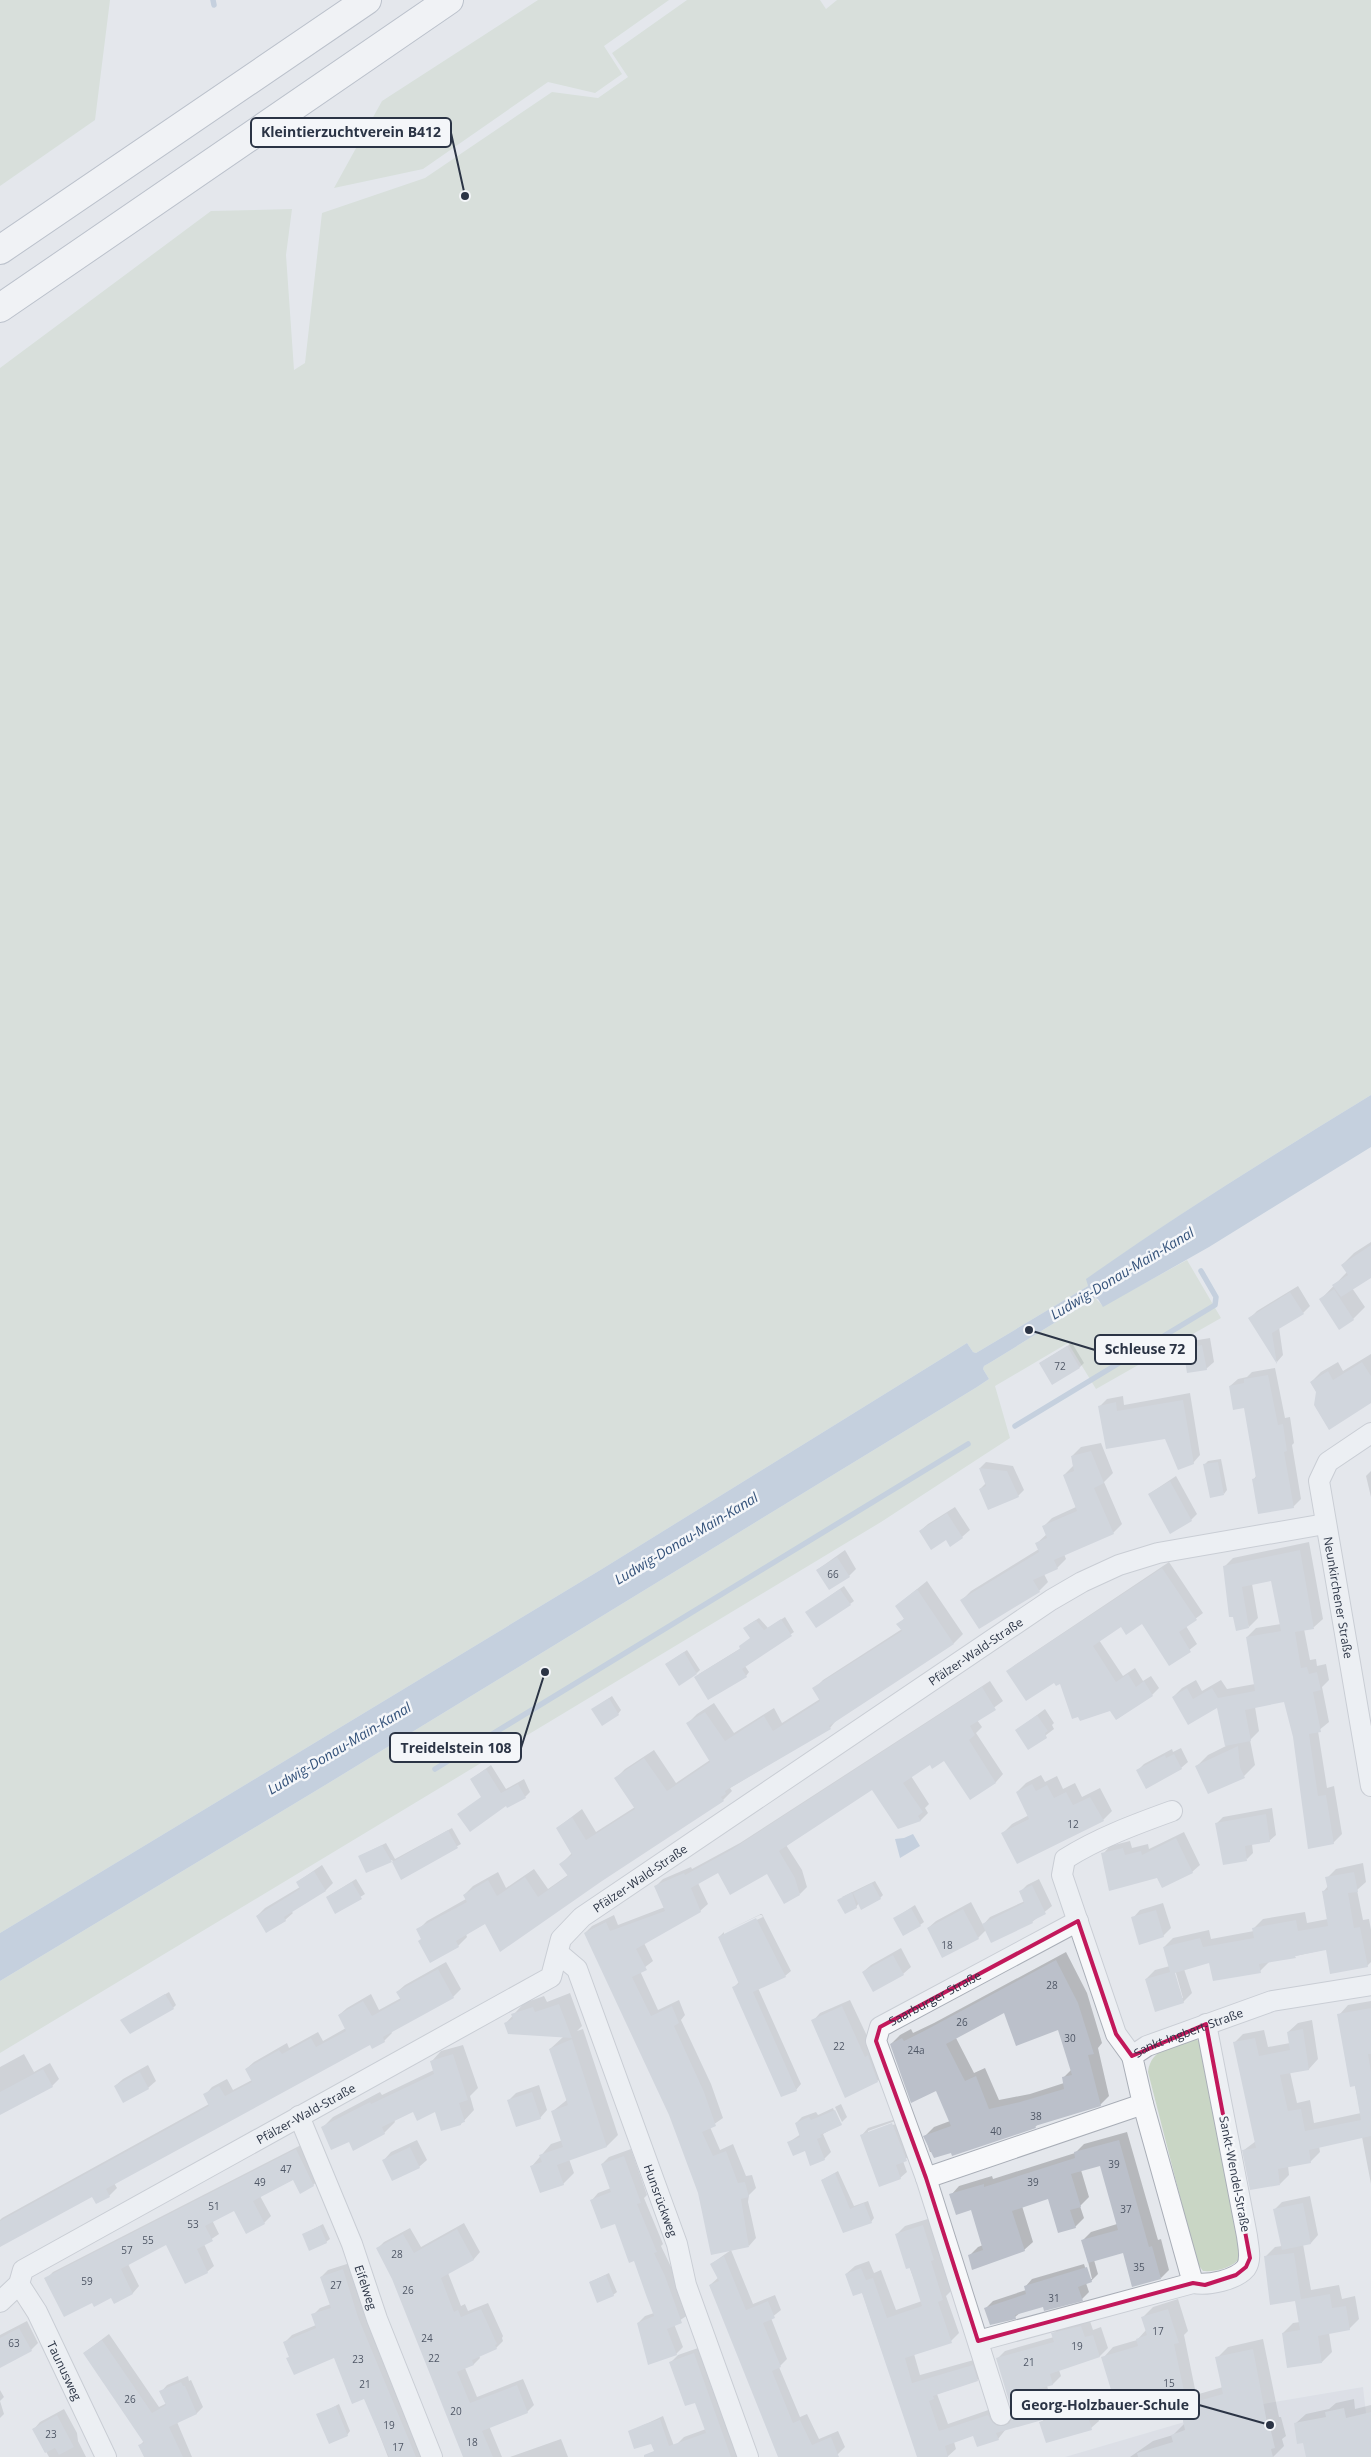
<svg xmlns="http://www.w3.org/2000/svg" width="1371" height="2457" font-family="'Open Sans',sans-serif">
<rect width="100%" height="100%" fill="#e4e7ec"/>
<path fill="#d2d6de" d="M1363,2387l8,70h-306l157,-46z"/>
<g fill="#c9d6c5">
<path d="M0,0h110l-15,120 -95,66z"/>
<path d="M538,0h131l-65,46 18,28 -27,19 -47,-11 -125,87 -89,19 48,-87z"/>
<path d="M687,0h133l6,9 11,-9h534v1095c-96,59 -192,118 -284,184l1,7 -112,67 -3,-1 -6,-9 -365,226 -602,364v-1565l211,-157 81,-2 -6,46 8,115 11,-7 17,-150 103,-35 127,-86 46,6 30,-21 -16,-24z"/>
<path d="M1187,1260l34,58 -125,71 -28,-46 -73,43 15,52 -129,84 -881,531v-72l327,-197 650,-397 12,-8 -6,-10 1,-3 7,-4 104,-64 8,8z"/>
<path d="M1195,2038l7,6 39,213c-9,11 -24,15 -38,14l-6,-8 -49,-191c3,-24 26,-27 47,-34z"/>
</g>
<g fill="#9fb4cc">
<path d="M1371,1095v52l-162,100 -106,60 -5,-8 -3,-1 -104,64 -7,4 -1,3 6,10 -12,8 -650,397 -327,197v-48l602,-364 365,-226 6,9 3,1 112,-67 -2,-7c93,-66 189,-125 285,-184z"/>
<path d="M913,1834l7,12 -20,12 -5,-19 9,-1z"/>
</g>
<g fill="#0003" fill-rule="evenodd">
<path d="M1371,1242v34l-19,12 13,19 -12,12 -32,-20 26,-27 -5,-7 12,-12z"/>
<path d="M1298,1286l12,20 -7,7 -24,14 4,28 -6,7 -27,-44 7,-7z"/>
<path d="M1210,1338l4,24 -8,7 -22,-20 8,-8z"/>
<path d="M1072,1343l12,20 -4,4 -40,-4z"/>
<path d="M1371,1354v47l-54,-9 -6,-10 10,-10 17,-10 5,9z"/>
<path d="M1275,1368l10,50 5,-1 4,26 -2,2 9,54 -8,8 -40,-27 4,-5 -12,-69 -15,-20 8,-7 9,-2 5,-5z"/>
<path d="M1190,1393l10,62 -7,8 -27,-26 -66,-31 7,-7 16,-3 1,9z"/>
<path d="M1101,1443l12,30 -9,9 18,42 -9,9 -49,21 2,5 -9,9 -13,6 4,8 -9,9 -77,9 9,-9 68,-42 -2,-6 10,-9 -4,-7 9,-9 24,-11 -12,-32 9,-9 -1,-10 9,-9z"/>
<path d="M1221,1459l6,31 -3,4 -20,-29 4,-4z"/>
<path d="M986,1462l27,4 11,24 -6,6 -29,12 -9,-19 6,-6 -6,-15z"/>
<path d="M1371,1471v26l-5,-21z"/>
<path d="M1176,1476l21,38 -6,6 -42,-26z"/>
<path d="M955,1507l15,23 -8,7 -16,1 -26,-7 8,-7z"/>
<path d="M1309,1542l14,77 -9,8 -10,2 6,31 6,-1 1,7 9,-2 3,16 -7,7 7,35 -11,9 9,57 7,-2 8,48 -9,9 -39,-106 -9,-37 -30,7 4,24 -9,9 5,25 -11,11 -47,-10 11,-11 18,-9 -8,-40 -45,-9 9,-9 14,-8 6,11 19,-11 6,9 28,-5 -8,-47 9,-9 25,-4 -9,-44 -20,4 6,34 -9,9 -25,-60 9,-9z"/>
<path d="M845,1550l11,19 -7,7 -32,-6z"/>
<path d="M1169,1562l34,51 -17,13 11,18 -27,21 -28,-42 -21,3 -22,14 24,36 12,-8 8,13 8,-5 8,12 -7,7 -35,24 -6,-9 -50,-28 -53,-11 7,-6z"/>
<path d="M927,1581l36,53 -9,9 -116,75 -8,10 -100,60 2,3 -9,9 -122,80 -115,43 -20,11 1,3 -9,9 -36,-8 -4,-8 9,-9 39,-22 -2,-4 9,-9 25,-14 8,16 28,-19 14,20 20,-14 -7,-11 11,-11 -15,-25 25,-19 14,23 39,-25 -19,-29 9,-9 29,-19 22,33 34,-23 -22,-37 9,-9 17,-11 20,30 40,-25 8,15 38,-24 -6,-10 9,-9 79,-51 -4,-5 7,-6 -9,-12z"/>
<path d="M844,1586l10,15 -4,3 -43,8z"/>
<path d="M785,1617l9,15 -49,34 4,6 -3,4 -47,-2 42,-26 10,-10 -3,-13 11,-7 9,10z"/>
<path d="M687,1650l13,20 -3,3 -31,-9z"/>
<path d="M990,1681l13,20 -26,19 5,7 -6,6 27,41 -7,8 -26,16 -26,-39 -14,4 -19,13 18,28 -4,4 3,5 -7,7 -23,8 -26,-40 -86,57 16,25 5,17 -7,7 -33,-21 -48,-2 -21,12 10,21 -8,7 -56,32 9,18 -13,10 18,39 21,-10 6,15 -4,5 30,64 12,34 -13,9 10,23 13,-6 13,32 6,-1 4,13 -7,7 -1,7 8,36 -7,8 -49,-53 -30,-79 -85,-181 7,-7 22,-11 4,10 47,-18 -10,-20 8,-8 28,-12 1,2 48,-26z"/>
<path d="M612,1696l9,14 -3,4 -25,-5z"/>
<path d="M1045,1709l9,14 -2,2 2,4 -25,19 -12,-18z"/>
<path d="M1181,1748l7,14 -7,6 -43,2 6,-6 28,-15 1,3z"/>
<path d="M491,1765l15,24 18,-10 6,13 -5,5 -19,7 -24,-7 -11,-18z"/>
<path d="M1041,1775l4,7 12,-6 6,13 12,-6 7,14 18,-9 12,23 -9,9 -100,13 9,-9 17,-9 -12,-23 9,-9z"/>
<path d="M1272,1808l4,27 -7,6 -17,3 1,9 -6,6 -31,-35 7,-7z"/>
<path d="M452,1828l9,16 -59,34 -10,-18 -25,11 -7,-15 26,-13 9,16z"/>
<path d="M1184,1832l16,33 -8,7 -34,5 -55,-23 7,-8 20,-5 2,7 16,-4 1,5z"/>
<path d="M1363,1863l3,19 -9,8 6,30 6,-1 2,11v32l-4,4 -40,-17 -58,13 -9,9 -50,-10 -26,8 8,24 -9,9 -37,-23 9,-9 15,-4 -6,-19 9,-9 36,-8 2,9 43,-8v-3l9,-9 42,-7 2,11 21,-4 -5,-27 5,-6 -1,-8 9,-9zM1174,1966l9,32h-2l-9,-31z"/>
<path d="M322,1865l11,18 -7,7 -35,21 2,2 -8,7 -28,-4 8,-8 35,-21 -3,-5z"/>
<path d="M356,1879l9,15 -29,18 -9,-15z"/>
<path d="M1039,1879l13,27 -20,16 -46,8 -8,8 -50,-10 8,-7 35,-19 12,23 7,-8 35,-16 -5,-9 7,-7z"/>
<path d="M875,1881l8,14 -3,3 -21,5 -3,4 -14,-10z"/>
<path d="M1163,1903l8,25 -8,8 -30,-18 7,-8z"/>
<path d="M915,1905l9,17 -4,3 -25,-7z"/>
<path d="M762,1914l29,57 -6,5 -27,12 43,96 -5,6 -62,-103 5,-5 -20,-45 5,-5zM761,1914l2,3 -39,18v-3z"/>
<path d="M901,1948l10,19 -8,7 -40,-2 8,-7z"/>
<path d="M1066,1952l21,41 15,50 -4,5 11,48 -9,9 -62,19 -3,3 -84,24 -21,1 -5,-16 9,-9 16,-6 -13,-32 -46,-45 9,-9 11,-6 2,4 21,-10zM1004,2011l55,17 13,41 -9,9 1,5 -34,11 -31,6 -14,-32 -11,5 -18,-35z"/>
<path d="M446,1962l15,27 -8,8 -62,34 1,2 -8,8 -13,2 -257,140 3,5 -8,8 -12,7 -4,-8 -93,40v-15l2,-2 207,-114 -4,-9 7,-8 15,-8 6,11 19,-10 -6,-11 8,-7 33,-19 2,5 29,-16 5,9 23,-13 -7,-13 8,-7 24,-14 8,16 22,-12 -4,-6 8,-7z"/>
<path d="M169,1992l7,13 -3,3 -51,12z"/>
<path d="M570,1993l12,33 -5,5 6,-2 35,106 -11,11 -38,13 5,14 -11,11 -31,-18 19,-22 12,-4 -10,-29 15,-12 -18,-50 13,-12 -58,-13 19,-21 20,-7 3,6z"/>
<path d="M850,2000l35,74 -7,7 -65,-60 7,-8z"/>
<path d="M1371,2001v183l-9,-47 -43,9 1,6 -10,10 -22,4 1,9 -9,9 -36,-34 12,-9 -22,-98 9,-9 21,-4 4,17 22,-4 -2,-11 10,-9 14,-3 6,39 -9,10 -19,3 7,31 13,-3 4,23 47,-10 -22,-98 9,-10z"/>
<path d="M463,2045l15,43 -8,8 4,14 -13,14 -26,-14h-22l-19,10 1,2 -11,11 -30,16 -4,-8 -27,-14 10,-10 47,-25 2,3 52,-25 -3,-8 10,-11z"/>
<path d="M24,2054l10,18 16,-9 9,16 -7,7 -52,28v-47z"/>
<path d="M148,2065l8,16 -8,7 -33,-2 8,-7z"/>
<path d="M539,2085l8,25 -7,8 -31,-18 7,-7z"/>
<path d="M841,2104l6,13 -5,5 -7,-15z"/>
<path d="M833,2108l6,15h3l-19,11 8,18 -7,7 -35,-17 12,-8 -5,-11 6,-6 14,-5 2,3z"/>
<path d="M899,2118l14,35 -10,8 4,11 -7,6 -38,-43 6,-7zM898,2120l1,3 -31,10v-2z"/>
<path d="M1127,2132l31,108 3,-1 8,31 -8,8 -37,-26 -30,8 4,14 -7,7 -5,2 3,9 -7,7 -38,6 -23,7 -6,5 -29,-9 7,-7 33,-11 -1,-3 7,-8 52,-15 5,15h3l-9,-39 8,-8 26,-8 -16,-59 -20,5 8,27 -9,9 4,12 -9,9 -27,-29 -26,8 11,36 -9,8 -55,6 9,-9 5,-2 -11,-36 -21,-14 8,-9 33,-10 1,3 82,-26 9,-9z"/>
<path d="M417,2140l10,20 -8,7 -35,-7 7,-8z"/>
<path d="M303,2144l17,35 -7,6 -19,-6 -34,17 11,20 -7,7 -30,-14 -22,11 7,14 -15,10 10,22 -7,6 -40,-29 -39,21 11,22 -6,7 -18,9 -3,-5 -20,4 -46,-22 7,-7z"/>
<path d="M631,2149l16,46 -3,3 19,46 -2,2 11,23 16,46 -14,9 9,23 -7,7 -38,-31 7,-7 9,-3 -19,-54 -20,-37 -23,-22 6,-7 13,-5 -9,-24 7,-7z"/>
<path d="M838,2171l16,35 14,-5 6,17 -3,4 -27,9 -22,-51z"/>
<path d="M1310,2196l8,39 -7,8 -8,1 8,46 28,-5 3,14 13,-3 4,23 -10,10 -20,4 3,19 -10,10 -39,-29 10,-10 7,-1 -4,-23 -31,-42 10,-10 7,-1 -7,-37 7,-7z"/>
<path d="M931,2218l11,33 -3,3 12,37 -5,5 13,37 -8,8 -37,13 6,21 61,-17 4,14 -8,8 -40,14 11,30 49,-17 10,12h5l2,-8 -17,-52 8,-8 49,-14 -1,-3 8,-8 28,-8 4,12 8,-3 7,21 -8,8 -41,14 2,6 -8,8 -6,2 7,23 -6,6 45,-13 6,19 -8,7 -50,-6 5,-4 -40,11 -8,10 -24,-4 -20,7 2,7 -9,8h-29l-56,-165 -16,-18 9,-8 14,-5 5,12 7,-3 15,40 26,-9 -25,-67 8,-8z"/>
<path d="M464,2223l16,29 -6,7 -26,14 13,33 4,-2 3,7 20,-8 15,33 -1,2 1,3 -7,7 -17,7 1,3 -6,6 -9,4 12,29 46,-18 11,26 -7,7 -38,14 13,31h-36l-72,-179 -16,-30 6,-6 26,-14 11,19z"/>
<path d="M323,2224l7,15 -4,3 -22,-8z"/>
<path d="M731,2250l22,54 22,-9 6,15 -10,8 16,41 -8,8 21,50 7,-3 12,25 19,-8 7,16 -7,7 -8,3h-49l-71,-172 9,-8 -8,-13z"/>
<path d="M350,2263l74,194h-36l-23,-60 -30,-40 -45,-1 -5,-14 7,-7 24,-10 -3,-10 7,-7 11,-4 -10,-27 7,-7z"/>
<path d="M609,2273l8,19 -4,3 -23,-13z"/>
<path d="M1178,2299l10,32 -4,4 11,54 -10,10 -21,-7 -61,-34 10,-11 24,-7 10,-11 -4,-12 10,-10z"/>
<path d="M27,2321l11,22 -7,7 -31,16v-31z"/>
<path d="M109,2334l50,73 8,-4 -6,-11 6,-7 21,-9 1,5 2,-1 12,27 -6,6 -20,9 15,35h-47l-5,-12 4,-4 -60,-88z"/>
<path d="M1263,2339l16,78h2l5,19 -4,3 2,7 -11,11h-143l23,-16 20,-6 11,-11 -3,-17 11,-11 31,-9 -6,-29 11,-11z"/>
<path d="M701,2347l39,110h-58l-5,-13 7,-7 22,-8 -11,-28 -24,-39 7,-7z"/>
<path d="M0,2390l4,7 -4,4 4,13 -4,4z"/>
<path d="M1354,2399l1,10 16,-4v41l-10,11h-54l-3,-15 -8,-19 10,-9 23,-5 7,-6z"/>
<path d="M339,2404l11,27 -3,4 -29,-20z"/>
<path d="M64,2409l13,24 1,8 8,16h-37l-15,-28 6,-7z"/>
<path d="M663,2416l11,30 -4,3 -41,-17z"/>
<path d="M561,2439l7,18h-58z"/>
</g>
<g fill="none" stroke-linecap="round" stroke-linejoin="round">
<g stroke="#9fb4cc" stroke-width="5.5">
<path d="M213,0l1,5"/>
<path d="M1015,1426l200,-121 1,-8 -15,-26"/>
<path d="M435,1769l533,-325"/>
</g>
</g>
<g fill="#bbc0ca" fill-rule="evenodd">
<path d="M1371,1245v33l-30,19 -9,-12 16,-10 -7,-10z"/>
<path d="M1334,1289l20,31 -15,10 -20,-31z"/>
<path d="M1290,1292l14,22 -32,19 5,31 -29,-46z"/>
<path d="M1202,1345l5,25 -20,3 -4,-25z"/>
<path d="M1067,1346l13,22 -28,17 -13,-22z"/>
<path d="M1362,1362l9,14v27l-42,27 -15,-25 2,-13 -6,-10 18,-11 5,9z"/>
<path d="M1268,1375l10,50 5,-1 4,27 -3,1 10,56 -36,6 -6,-35 4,-1 -12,-70 -11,2 -4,-24 15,-3v-4z"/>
<path d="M1183,1400l11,64 -16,6 -13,-31 -59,10 -8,-43 18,-4 1,9z"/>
<path d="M1091,1451l13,32 -10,5 20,46 -60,26 4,9 -25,11 7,12 -61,37 -19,-29 79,-48 -4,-9 12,-5 -5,-12 35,-15 -14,-36 11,-4 -3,-15z"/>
<path d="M1218,1462l6,33 -14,3 -7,-34z"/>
<path d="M979,1468l28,3 12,26 -31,13 -9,-21 7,-3z"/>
<path d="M1170,1481l22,40 -22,13 -22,-40z"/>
<path d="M947,1513l16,25 -13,9 -4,-7 -15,10 -12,-19z"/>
<path d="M1300,1550l14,79 -19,3 6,36 6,-1 2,7 8,-2 4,18 -8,2 8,40 -12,2 9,62 8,-1 8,49 -26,5 -15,-112 -9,-35 -39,8 6,31 -26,5 -8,-38 -29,17 -16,-28 15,-9 6,11 19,-11 6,10 37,-7 -9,-54 35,-6 -10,-50 -29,6 7,41 -13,3 -3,-14h-4l-6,-51z"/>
<path d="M837,1557l13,20 -21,13 -13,-20z"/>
<path d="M1162,1568l35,52 -18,12 12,20 -22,14 -27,-42 -16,11 -5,-8 -28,19 23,36 12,-8 8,13 8,-6 9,15 -37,24 -6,-9 -30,10 -2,-4 -6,2 -12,-35 -4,2 -2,-3 -28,18 -20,-30z"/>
<path d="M840,1589l11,16 -35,23 -11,-16z"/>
<path d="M917,1589l37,55 -125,82 2,3 -106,62 1,3 -5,3 3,4 -122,80 -102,71 -15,-28 -29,17 3,6 -29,16 -12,-22 3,-2 -5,-10 51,-27 -4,-7 25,-15 9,16 28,-19 13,20 30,-21 -9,-12 13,-9 -16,-27 16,-11 14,23 49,-31 -21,-31 30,-20 23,33 43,-29 -24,-39 19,-11 20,29 39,-25 9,15 47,-30 -8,-13 90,-57 -6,-7 8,-5 -9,-13z"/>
<path d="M781,1619l11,17 -50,33 5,8 -39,23 -14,-23 46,-28 -1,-3 11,-8 -7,-10 13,-8 8,10z"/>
<path d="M684,1652l13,22 -18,12 -14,-22z"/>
<path d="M982,1687l14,23 -26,16 5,9 -6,5 27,43 -26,17 -26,-39 -12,8 -2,-4 -27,18 20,29 -5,4 3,5 -23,8 -26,-39 -93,61 16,27 5,17 -16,9 -17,-30 -37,21 -12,-22 -27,15 10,24 -65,37 11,21 -15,7 19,39 21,-10 7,17 -5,3 30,66 12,34 -14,6 11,24 13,-5 12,32 7,-1 4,15 -8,2 8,48 -38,8 -13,-62 -29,-78 -85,-182 22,-11 4,9 55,-20 -11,-25 30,-13 1,2 46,-25z"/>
<path d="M609,1698l10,17 -17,11 -11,-17z"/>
<path d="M1037,1715l11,16 -3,2 2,5 -19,12 -13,-20z"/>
<path d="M1238,1746l2,21 5,11 -37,16 -13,-28z"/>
<path d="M1174,1754l8,15 -36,20 -10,-19 29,-15 1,3z"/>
<path d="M486,1769l15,24 17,-9 8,14 -19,10 -1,-2 -36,26 -13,-18 24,-17 -11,-18z"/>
<path d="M1032,1784l4,7 11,-6 7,13 12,-6 7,13 17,-8 14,24 -87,43 -16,-31 28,-14 -13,-27z"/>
<path d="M1266,1814l4,28 -25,4 2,15 -24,4 -8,-42z"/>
<path d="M448,1830l10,18 -57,32 -9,-18 -26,11 -8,-17 24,-11 10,17z"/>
<path d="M1176,1838l17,35 -31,15 -5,-10 -48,13 -8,-38 22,-5 2,7 16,-4 1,4z"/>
<path d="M314,1871l12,20 -42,26 2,4 -20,12 -10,-17 44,-27 -4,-7z"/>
<path d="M1354,1872l4,20 -10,1 6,35 6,-1 8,40 -38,7 -4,-24 -31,6 1,2 -37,6 2,9 -48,8 -4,-18 -34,10 9,30 -29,9 -10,-33 25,-7 -7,-25 37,-9 3,9 51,-9 -2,-10 44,-8 2,11 30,-5 -6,-35 6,-1 -3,-13z"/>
<path d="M352,1882l10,17 -27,15 -9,-17z"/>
<path d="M872,1883l9,16 -20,11 -8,-17z"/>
<path d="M1032,1885l14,29 -14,7 1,2 -42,20 -9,-19 42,-21 -5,-12z"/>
<path d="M852,1892l5,16 -12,6 -8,-14z"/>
<path d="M911,1908l10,18 -18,10 -10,-18z"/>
<path d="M963,1909l16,30 -37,19 -15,-30z"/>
<path d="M1156,1910l8,27 -25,8 -8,-28z"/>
<path d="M756,1918l30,59 -33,15 44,99 -16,6 -49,-110 7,-3 -21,-47z"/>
<path d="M893,1955l11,20 -31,17 -11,-20z"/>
<path d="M1056,1960l22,43 16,51 -6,1 13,51 -66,20 1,2 -84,28 -1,-3 -17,5 -11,-22 28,-10 -15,-35 -25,12 -21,-59 12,-6 2,3 20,-10zM1004,2013l12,33 42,-16 14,45 -10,2 2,12 -44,13 -31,7 -13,-33 -11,5 -19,-37z"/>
<path d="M438,1969l16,29 -71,39 2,5 -13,7 -2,-4 -264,144 4,8 -14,7 -4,-7 -92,50v-26l209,-115 -6,-12 16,-8 6,10 27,-14 -7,-13 34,-19 3,4 29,-16 5,9 30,-16 -8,-16 25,-14 9,15 29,-16 -5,-8z"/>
<path d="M165,1994l9,15 -44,25 -10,-14z"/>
<path d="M559,2004l13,34 -64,-4 -4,-11 9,-4 -2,-5 22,-7 2,5z"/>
<path d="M842,2006l23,51 3,-2 10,27 -33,16 -34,-78z"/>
<path d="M1371,2008v46h-3l3,18v64l-62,14 2,13 -33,6 2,16 -30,5 -8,-40 14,-2 -23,-106 22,-4 4,18 31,-6 -3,-18 16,-3 6,41 -29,5 8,36 13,-2 4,22 56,-11 -6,-34 -5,1 -13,-73z"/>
<path d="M572,2039l35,108 -50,18 7,20 -24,8 -10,-27 12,-4 -3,-7 24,-8 -12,-36 17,-6 -19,-56z"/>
<path d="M453,2054l15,46 -9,3 6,19 -4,1v2l-20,6 -6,-19 -18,9 -4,-9 -31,15 3,7 -32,17 -4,-9 -18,8 -10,-23 49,-25 1,2 63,-30 -4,-13z"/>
<path d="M43,2069l10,18 -53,28v-23z"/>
<path d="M140,2072l9,17 -26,14 -9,-17z"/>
<path d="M532,2092l9,27 -25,8 -9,-27z"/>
<path d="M835,2110l7,15 -22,10 2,2 -5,2 8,21 -15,6 -5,-15 -12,5 -6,-14 13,-5 -5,-14 14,-6 2,3z"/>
<path d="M892,2123l15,38 -11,4 5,14 -22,8 -19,-52z"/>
<path d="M1119,2140l30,107 3,-1 9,33 -29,8 -9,-34 -35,10 -7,-23 37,-10 -18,-64 -29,8 10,33 -11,3 6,18 -18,5 -10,-34 -36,12 13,40 -53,19 -4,-15 15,-5 -12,-40 -15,5 -7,-21 35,-10v3l91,-29 -1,-6z"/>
<path d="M410,2147l10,21 -28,13 -10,-21z"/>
<path d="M296,2149l18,37 -14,8 -7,-14 -40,21 12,23 -19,10 -12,-23 -29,15 8,15 -16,8 11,24 -23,11 -19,-39 -45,24 12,25 -19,10 -3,-6 -17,9 -2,-4 -28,14 -20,-39z"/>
<path d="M624,2156l17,47 -4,1 20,48 -3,1 11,23 17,47 -15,6 10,26 -29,10 -11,-42 17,-7 -8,-21 -12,-34 -5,2 -14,-39 -14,5 -11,-29 21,-8 -10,-28z"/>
<path d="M835,2173l15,36 14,-6 8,20 -29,10 -22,-53z"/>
<path d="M1303,2203l8,41 -29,6 -9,-41z"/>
<path d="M923,2225l11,35 -3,1 12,39 -5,2 14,41 -47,15 7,25 61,-18 5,16 -45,15 1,3 -5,2 10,30 49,-16 5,8 5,3h6l6,-3 2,-12 -16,-53 58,-16 -3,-9 30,-7 4,11 8,-2 7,22 -50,17 3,11 -15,4 8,30 -50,14 3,7 -22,7 -4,-11 -28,10 3,11h-31l-55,-164 -9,3 -8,-22 16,-6 5,12 7,-2 14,40 35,-12 -12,-38 -4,1 -11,-35z"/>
<path d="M320,2226l7,17 -18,8 -7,-17z"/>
<path d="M457,2229l17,31 -33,18 13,34 4,-2 3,7 20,-8 16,35 -2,1 2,4 -25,11 2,5 -17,7 13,31 47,-18 11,28 -46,18 11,26h-30l-71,-178 -16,-31 27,-14 11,19z"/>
<path d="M1294,2253l7,46 29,-5 2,14 14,-2 4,24 -32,6 4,27 -35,5 -5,-35 18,-3 -5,-29 -25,4 -6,-49z"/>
<path d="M724,2256l22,54 22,-9 7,17 -12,5 18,44 -9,4 21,52 7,-3 12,25 19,-8 8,20h-61l-69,-172 10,-4 -9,-17z"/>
<path d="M1087,2267l5,15 -14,5 5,14 -39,10 -1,-4 -28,8 1,4 -26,6 -6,-17 42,-14 -2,-8z"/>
<path d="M343,2269l15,48 58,140h-27l-25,-58 -12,5 -18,-46 -40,17 -8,-17 3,-1 -6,-15 33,-14 -5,-14 20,-6 -11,-31z"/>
<path d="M606,2275l8,21 -17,7 -8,-21z"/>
<path d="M1168,2309l11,34 -5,1 12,56 -21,4 -2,-11 -48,10 -14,-46 37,-11 -2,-7 11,-4 -6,-18z"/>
<path d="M19,2328l13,23 -32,17v-30z"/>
<path d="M102,2340l50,73 14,-8 -7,-14 22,-9 2,4h2l12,28 -28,13 14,30h-39l-6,-12 6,-2 -61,-90z"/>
<path d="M1253,2349l15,79 2,-1 5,21 -4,1 2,8h-135l-1,-4 36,-11 -2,-7 14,-5 -5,-24 43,-12 -8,-37z"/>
<path d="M694,2353l37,104h-87v-2l10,-4 -3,-7 -17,5 -6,-18 17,-7 15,-5 9,27 37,-13 -11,-30 -10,3 -16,-44z"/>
<path d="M336,2406l12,30 -19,8 -13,-30z"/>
<path d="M1086,2408l6,22 -46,13 -7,-21z"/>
<path d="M1344,2408l2,10 25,-6v45h-65l-3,-14 -6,1 -3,-21 32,-6 -1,-5z"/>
<path d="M57,2415l17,32 -15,8 -4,-7 -10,5 -13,-24z"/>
</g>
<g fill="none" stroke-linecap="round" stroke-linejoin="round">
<defs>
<g id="minor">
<path id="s1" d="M1371,1433l-43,29 -9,19 52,305"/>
<path id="s2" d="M558,1953l19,16 100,275 9,41 62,172"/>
<path d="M1132,2056l-16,-22 -54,-159 3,-16c33,-21 71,-35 107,-48"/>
<path id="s3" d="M299,2116l53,128 25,75 55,138"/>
<path id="s4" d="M926,2178l217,-74 -11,-48 15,-10 125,-45 99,-16"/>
<path d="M1193,2283c15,3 43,-3 53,-15 6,-9 2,-22 1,-32l-41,-212"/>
<path id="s5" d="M19,2284l18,28 69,145"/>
<path id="s6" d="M0,2302l19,-18 4,-14 528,-293 10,-38 21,-22 469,-317 31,-18 37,-17 39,-12 167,-29"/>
<path d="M978,2341l215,-58 -50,-179"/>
<path id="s7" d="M1001,2415l-75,-237 -50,-137 4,-14 198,-106"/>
</g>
<g id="motorway">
<path d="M0,250l367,-250"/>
<path d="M0,308l449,-308"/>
</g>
</defs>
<use href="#minor" stroke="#a9aeb7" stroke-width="22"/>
<use href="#motorway" stroke="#8b94a3" stroke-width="30"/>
<use href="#minor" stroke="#f7f8fa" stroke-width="20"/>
<use href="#motorway" stroke="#fff" stroke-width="28"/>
</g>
<path d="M0 0H1371V2457H0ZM1078,1921l38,113 16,22 74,-32 44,234 -4,9 -10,8 -31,10 -12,-2 -215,58 -52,-163 -50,-137 4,-14z" fill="#e4e7ec" fill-opacity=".55" fill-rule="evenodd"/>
<path fill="none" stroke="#c2185b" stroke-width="4" stroke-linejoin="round" d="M1078,1921l38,113 16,22 74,-32 44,234 -4,9 -10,8 -31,10 -12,-2 -215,58 -52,-163 -50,-137 4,-14z"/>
<g text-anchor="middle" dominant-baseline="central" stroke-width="5" stroke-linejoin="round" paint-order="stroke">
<g font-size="10" fill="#4f5766">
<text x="1060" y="1366">72</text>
<text x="833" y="1574">66</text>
<text x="1073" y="1824">12</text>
<text x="947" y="1945">18</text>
<text x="1052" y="1985">28</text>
<text x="962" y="2022">26</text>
<text x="1070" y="2038">30</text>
<text x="839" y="2046">22</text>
<text x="916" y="2050">24a</text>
<text x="1036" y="2116">38</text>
<text x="996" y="2131">40</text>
<text x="1114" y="2164">39</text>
<text x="286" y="2169">47</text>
<text x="260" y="2182">49</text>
<text x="1033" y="2182">39</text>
<text x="214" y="2206">51</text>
<text x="1126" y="2209">37</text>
<text x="193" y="2224">53</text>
<text x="148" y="2240">55</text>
<text x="127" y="2250">57</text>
<text x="397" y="2254">28</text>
<text x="1139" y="2267">35</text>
<text x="87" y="2281">59</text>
<text x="336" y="2285">27</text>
<text x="408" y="2290">26</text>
<text x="1054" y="2298">31</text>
<text x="1158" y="2331">17</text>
<text x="427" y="2338">24</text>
<text x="14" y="2343">63</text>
<text x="1077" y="2346">19</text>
<text x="434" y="2358">22</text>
<text x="358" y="2359">23</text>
<text x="1029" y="2362">21</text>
<text x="1169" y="2383">15</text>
<text x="365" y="2384">21</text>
<text x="130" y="2399">26</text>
<text x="456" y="2411">20</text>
<text x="389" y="2425">19</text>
<text x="51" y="2434">23</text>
<text x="472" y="2442">18</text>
<text x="398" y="2447">17</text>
</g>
<g font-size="12" fill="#2b3445" stroke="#f4f6f9">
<text stroke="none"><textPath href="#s1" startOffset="191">Neunkirchener Straße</textPath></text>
<text stroke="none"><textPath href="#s6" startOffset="1189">Pfälzer-Wald-Straße</textPath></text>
<text stroke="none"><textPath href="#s6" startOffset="784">Pfälzer-Wald-Straße</textPath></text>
<text stroke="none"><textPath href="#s7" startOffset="471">Saarburger Straße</textPath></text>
<text stroke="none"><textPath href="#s4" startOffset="340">Sankt-Ingbert-Straße</textPath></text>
<text stroke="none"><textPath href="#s6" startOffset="364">Pfälzer-Wald-Straße</textPath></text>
<text transform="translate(1235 2174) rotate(79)">Sankt-Wendel-Straße</text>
<text stroke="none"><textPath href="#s2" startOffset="271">Hunsrückweg</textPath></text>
<text stroke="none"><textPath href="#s3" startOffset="184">Eifelweg</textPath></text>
<text stroke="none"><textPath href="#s5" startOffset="98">Taunusweg</textPath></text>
</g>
<g font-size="14" font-style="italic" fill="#34527a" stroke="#f4f6f9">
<text transform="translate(1122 1273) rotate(-31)">Ludwig-Donau-Main-Kanal</text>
<text transform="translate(686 1538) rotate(-31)">Ludwig-Donau-Main-Kanal</text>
<text transform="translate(339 1748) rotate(-31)">Ludwig-Donau-Main-Kanal</text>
</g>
</g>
<path fill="none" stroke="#2b3445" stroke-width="2" d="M465 196L451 133M1029 1330L1095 1350M545 1672L521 1748M1270 2425L1199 2405"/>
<g fill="#2b3445" stroke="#f4f6f9" stroke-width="2">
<circle cx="465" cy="196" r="5"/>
<circle cx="1029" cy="1330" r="5"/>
<circle cx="545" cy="1672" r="5"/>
<circle cx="1270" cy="2425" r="5"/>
</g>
<g fill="#f4f6f9" stroke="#2b3445" stroke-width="2">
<rect x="251" y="118" width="200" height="29" rx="5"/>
<rect x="1095" y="1335" width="101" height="29" rx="5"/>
<rect x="390" y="1733" width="131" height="29" rx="5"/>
<rect x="1011" y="2390" width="188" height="29" rx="5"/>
</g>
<g font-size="14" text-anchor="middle" font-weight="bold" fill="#2b3445">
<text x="351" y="137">Kleintierzuchtverein B412</text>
<text x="1145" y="1354">Schleuse 72</text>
<text x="456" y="1753">Treidelstein 108</text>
<text x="1105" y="2410">Georg-Holzbauer-Schule</text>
</g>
</svg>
